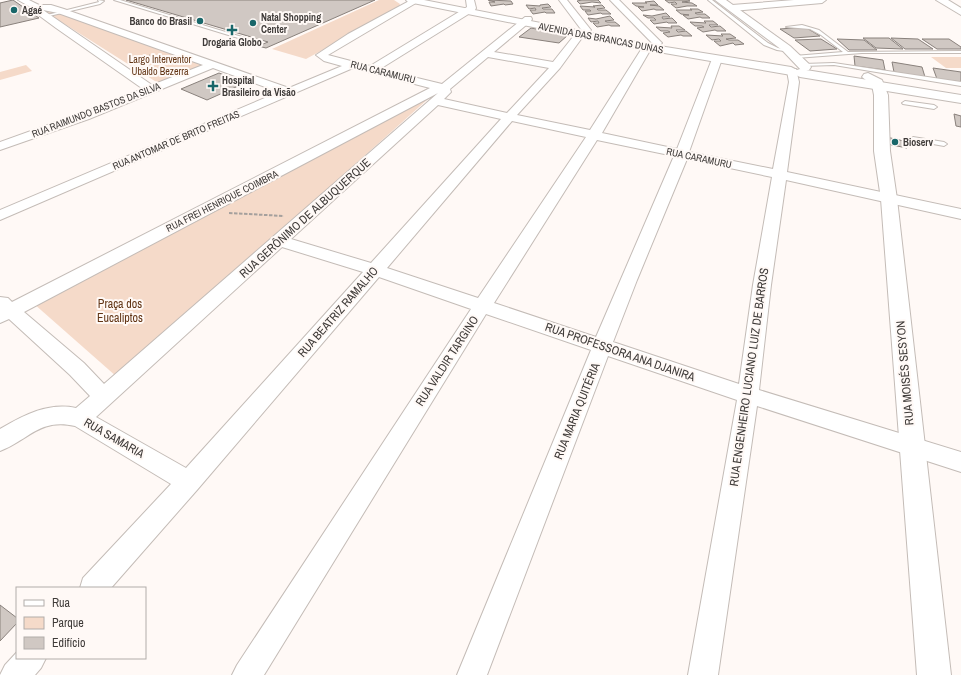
<svg xmlns="http://www.w3.org/2000/svg" width="961" height="675" font-family="'Archivo Narrow',sans-serif">
<rect width="100%" height="100%" fill="#fff9f6"/>
<g fill="#f5dac9">
<path d="M379,0h15l6,4 -2,5 -92,50 -34,-10z"/>
<path d="M42,8l7,1 159,55 -50,19 -114,-72z"/>
<path d="M931,57h30v11h-15z"/>
<path d="M26,65l6,6 -32,9v-8z"/>
<path d="M437,91l-320,286 -84,-74z"/>
</g>
<g fill="#d0c8c3" stroke="#89817c">
<path d="M13,0l26,18 -39,9v-24z"/>
<path d="M126,0h249l-109,48 -8,-2 10,-4z"/>
<path d="M488,0l23,1 2,3 -8,1 -1,-1 -13,2 -2,-4h6z"/>
<path d="M582,0h16l3,3 -9,-1 -12,2 -3,-3z"/>
<path d="M665,0h23l2,1 -8,1 10,1 5,3h-10l-11,2 -5,-4h6l-2,-2 -6,1z"/>
<path d="M654,1l4,4h-8l9,1 5,4h-8l-2,-1 -12,2 -4,-4h6l-8,-1 -4,-3h15l-2,-1z"/>
<path d="M548,4l3,3 -9,1 1,1h9l3,4h-9l-1,-1 -12,2 -3,-4h6l-1,-2 -6,1 -3,-4 14,1v-1z"/>
<path d="M602,5l3,3 -8,1 1,1h8l5,4h-9l-1,-1 -13,2 -3,-4h6l-1,-1h-7l-3,-4 15,1 -2,-1z"/>
<path d="M690,9h8l5,3 -8,1 2,1h8l5,4h-8l-2,-1 -12,2 -5,-4h6l-8,-1 -5,-4h16z"/>
<path d="M666,13l4,4h-8l1,2 9,-1 5,5h-9l-1,-1 -13,2 -4,-4h6l-2,-2h-6l-5,-3 9,1z"/>
<path d="M610,16l4,4 -9,1 2,1h8l5,4h-9l-2,-1 -12,2 -4,-4h6l-1,-2 -7,1 -3,-4 8,1z"/>
<path d="M704,21h9l5,4h-9l2,2 9,-1 6,5h-9l-2,-1 -12,2 -6,-4 7,-1 -2,-1h-7l-5,-4 16,1z"/>
<path d="M671,26h8l6,4h-9l2,2 8,-1 6,5h-9l-2,-1 -13,2 -5,-4 7,-1 -2,-1h-7l-5,-4 16,1z"/>
<path d="M805,27l15,9 -26,2 -14,-9z"/>
<path d="M531,28l37,7 -9,8 -40,-6z"/>
<path d="M721,34h9l6,4 -10,1 3,1h9l6,4 -9,1 -2,-2 -13,3 -6,-5h7l-2,-2 -7,1 -6,-5 17,1z"/>
<path d="M863,38h26l14,11 -27,-1z"/>
<path d="M891,38l27,1 15,10h-28z"/>
<path d="M821,39l16,10 -27,2 -15,-11z"/>
<path d="M837,39l27,1 13,10h-28z"/>
<path d="M922,39h27l12,8v2h-24z"/>
<path d="M854,56l29,4 2,10 -30,-4z"/>
<path d="M892,62l30,5 3,10 -31,-5z"/>
<path d="M933,68l28,4v10l-24,-3z"/>
<path d="M219,73l26,10 -38,17 -26,-11z"/>
<path d="M954,114l7,2v11l-5,-1z"/>
<path d="M882,136l26,6 -1,6 -25,-5z"/>
<path d="M0,605l17,13v5l-17,18z"/>
</g>
<g fill="none" stroke-linecap="round" stroke-linejoin="round">
<defs>
<g id="service">
<path d="M98,0l6,1 -4,3 -55,13 -2,-1 56,-14z"/>
<path d="M114,0h6l132,40 -4,1z"/>
<path d="M708,0h4l56,43 10,5 15,3 -2,1 -14,-2 -13,-5z"/>
<path d="M802,25l17,5 29,22 113,-1v2h-99l-66,5h-2v-2l49,-4 -22,-17 -11,-6 -24,-2z"/>
<path d="M834,63l127,19v4l-127,-21 -31,1 -2,-1 2,-1z"/>
<path d="M905,101l29,4 3,2 -3,2 -31,-5 -1,-1z"/>
<path d="M913,137l31,5 3,2 -3,2 -33,-6 -1,-1z"/>
</g>
<g id="minor">
<path d="M18,0h11l10,5h12l13,4 225,79 53,-22 -18,-5 -8,-6 32,-21 63,-34h10l-93,55 42,11 97,-59 -1,-7h8l2,8 -1,2 -95,59 62,15 83,-67h6l1,2 -1,2 -37,31 59,10 23,-29 3,-1 5,3 -24,33 -43,47 73,15 54,-85h6l2,2 -50,86 75,16 35,-90 5,-3 4,1 1,2 -33,93 84,17 16,-87 -2,-11 1,-2h8l3,13 -12,90 174,37v10l-175,-39 -15,105 -12,105 202,62v20l-204,-66 -39,269h-30l49,-275 -129,-44 -121,319h-30l134,-325 -105,-36 -222,361h-32l5,-10 234,-356 -92,-32 -182,213 -86,98h-31l3,-10 88,-94 -96,-58c-36,-8 -46,14 -75,25v-22c24,-14 48,-27 76,-21l14,-12 -20,-21 -61,-56 -9,4v-26l8,1 4,4 418,-214 -77,-20 -353,152v-10l279,-118 -66,-24 -124,51 -89,31v-8l81,-29 62,-24 -87,-61 -19,-14 -3,-5zM43,10l15,3 145,52 -51,20zM488,57l61,11 -42,45 -63,-14 7,-7 -1,-3zM438,93l-334,291 -20,-21 -60,-51zM438,105l63,14 -130,144 -80,-24zM512,121l74,16 -108,161 -91,-30zM597,140l77,16 -78,181 -102,-34zM687,159l85,18 -19,108 -14,99 -126,-42 24,-62zM282,247l81,25 -177,196 -90,-51z"/>
<path d="M559,0h8l24,30 -2,2h-6z"/>
<path d="M610,0h9l43,43 -2,2h-6z"/>
<path d="M794,0h32l-4,3 -90,8 -4,-3 4,-3z"/>
<path d="M17,652v6h29l-5,10 -6,7h-35l5,-10z"/>
</g>
<g id="tertiary">
<path d="M715,0h11l64,46 19,18 2,3 -2,3h-8l-19,-20z"/>
<path d="M868,73l14,7 6,15 2,56 7,48 54,476h-34l-36,-476 -7,-48v-56l-2,-10 -10,-8 2,-3z"/>
</g>
<g id="secondary">
<path d="M406,0h18l223,44 144,23 6,3 3,-1 161,26v8l-161,-26 -6,-3 -3,1 -144,-25 -239,-48z"/>
<path d="M936,0h12l13,8v7z"/>
</g>
</defs>
<use href="#service" stroke="#c4bcb7" stroke-width="2"/>
<use href="#minor" stroke="#c4bcb7" stroke-width="2"/>
<use href="#tertiary" stroke="#c4bcb7" stroke-width="2"/>
<use href="#secondary" stroke="#c4bcb7" stroke-width="2"/>
<path stroke="#a5a09d" stroke-width="1" stroke-dasharray="2 1" stroke-linecap="butt" d="M132,61l18,-6"/>
<path stroke="#a5a09d" stroke-width="2" stroke-dasharray="3.5 1.5" stroke-linecap="butt" d="M229,213l55,3"/>
<use href="#service" fill="#fff" fill-rule="evenodd"/>
<use href="#minor" fill="#fff" fill-rule="evenodd"/>
<use href="#tertiary" fill="#fff" fill-rule="evenodd"/>
<use href="#secondary" fill="#fff" fill-rule="evenodd"/>
</g>
<g fill="#19676a" stroke="#fff9f6" stroke-width="1.5">
<circle cx="14" cy="10" r="4"/>
<circle cx="200" cy="21" r="4"/>
<circle cx="253" cy="23" r="4"/>
<path d="M230 24h4v4h4v4h-4v4h-4v-4h-4v-4h4z"/>
<path d="M211 80h4v4h4v4h-4v4h-4v-4h-4v-4h4z"/>
<circle cx="895" cy="142" r="4"/>
</g>
<g text-anchor="middle" dominant-baseline="central" stroke-width="4" stroke-linejoin="round" paint-order="stroke">
<g font-size="10" font-weight="bold" fill="#3f3b39" stroke="#fff9f6" text-anchor="start">
<text x="22" y="10">Agaé</text>
<text x="261" y="17">Natal Shopping<tspan x="261" dy="12">Center</tspan></text>
<text x="192" y="21" text-anchor="end">Banco do Brasil</text>
<text x="232" y="42" text-anchor="middle">Drogaria Globo</text>
<text x="222" y="80">Hospital<tspan x="222" dy="12">Brasileiro da Visão</tspan></text>
<text x="903" y="142">Bioserv</text>
</g>
<g font-size="10" fill="#3f3b39" stroke="#fff9f6">
<text transform="translate(601 38) rotate(11)">AVENIDA DAS BRANCAS DUNAS</text>
<text transform="translate(383 72) rotate(14)">RUA CARAMURU</text>
<text transform="translate(96 110) rotate(-21)">RUA RAIMUNDO BASTOS DA SILVA</text>
<text transform="translate(176 140) rotate(-23)">RUA ANTOMAR DE BRITO FREITAS</text>
<text transform="translate(699 158) rotate(12)">RUA CARAMURU</text>
<text transform="translate(222 201) rotate(-27)">RUA FREI HENRIQUE COIMBRA</text>
</g>
<g font-size="10" fill="#623515" stroke="#fff9f6">
<text x="160" y="59">Largo Interventor<tspan x="160" dy="12">Ubaldo Bezerra</tspan></text>
</g>
<g font-size="12" fill="#3f3b39" stroke="#fff9f6">
<text transform="translate(305 218) rotate(-42)">RUA GERÔNIMO DE ALBUQUERQUE</text>
<text transform="translate(338 312) rotate(-49)">RUA BEATRIZ RAMALHO</text>
<text transform="translate(620 352) rotate(19)">RUA PROFESSORA ANA DJANIRA</text>
<text transform="translate(447 361) rotate(-57)">RUA VALDIR TARGINO</text>
<text transform="translate(905 373) rotate(-95)">RUA MOISÉS SESYON</text>
<text transform="translate(749 377) rotate(-82)">RUA ENGENHEIRO LUCIANO LUIZ DE BARROS</text>
<text transform="translate(577 411) rotate(-68)">RUA MARIA QUITÉRIA</text>
<text transform="translate(114 438) rotate(30)">RUA SAMARIA</text>
</g>
<g font-size="12" fill="#623515" stroke="#fff9f6">
<text x="120" y="304">Praça dos<tspan x="120" dy="14">Eucaliptos</tspan></text>
</g>
</g>
<rect x="16" y="587" width="130" height="72" fill="#fff9f6" stroke="#b2adaa"/>
<rect x="24" y="600" width="20" height="6" fill="#ffffff" stroke="#b2adaa"/>
<text x="52" y="607" font-size="12" fill="#3f3b39">Rua</text>
<rect x="24" y="617" width="20" height="12" fill="#f5dac9" stroke="#b2adaa"/>
<text x="52" y="627" font-size="12" fill="#3f3b39">Parque</text>
<rect x="24" y="637" width="20" height="12" fill="#d0c8c3" stroke="#b2adaa"/>
<text x="52" y="647" font-size="12" fill="#3f3b39">Edifício</text>
</svg>
